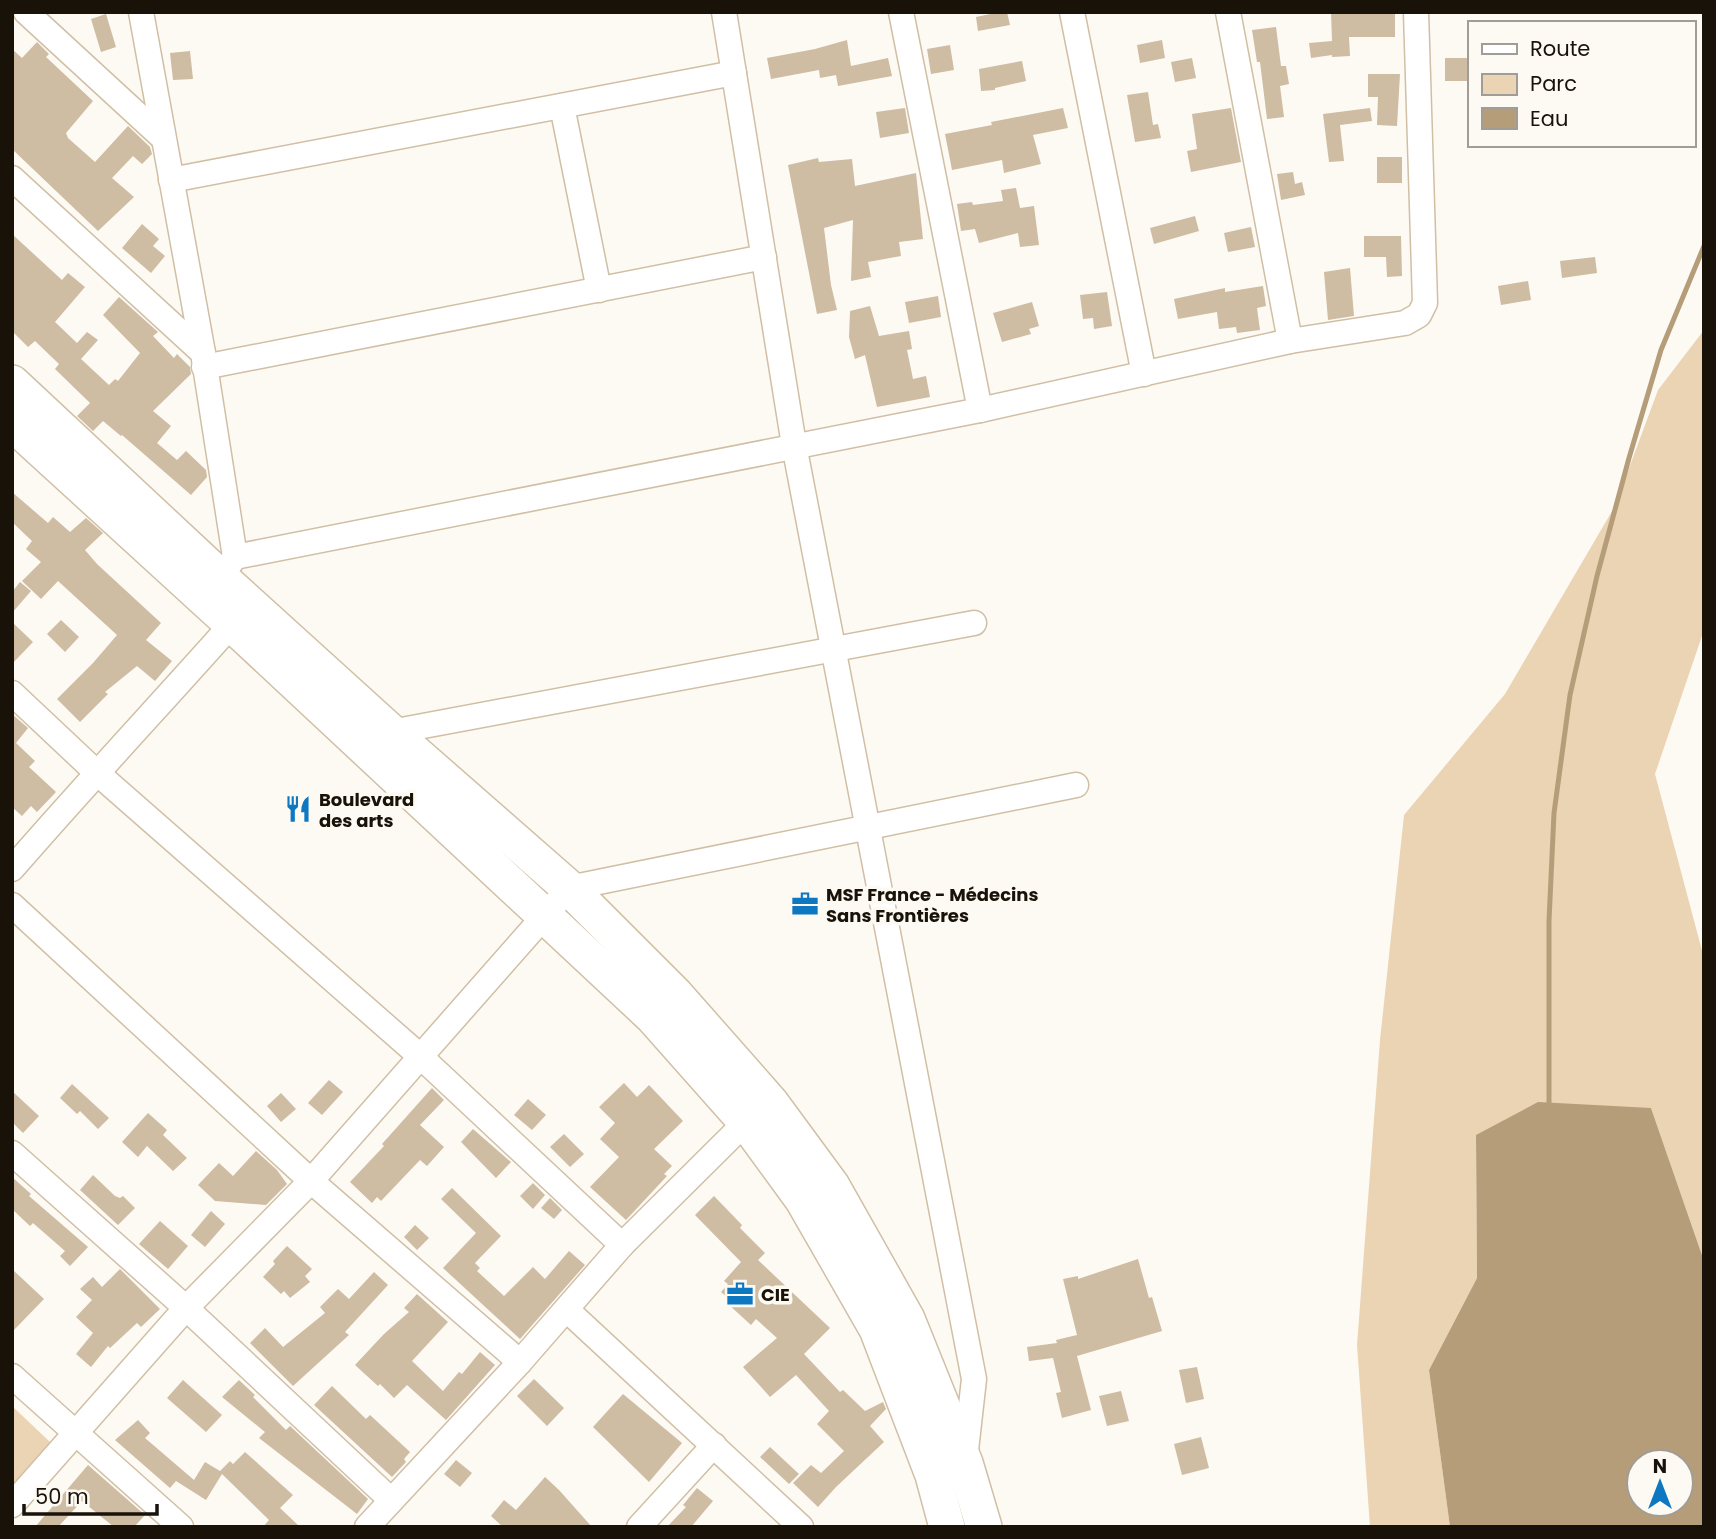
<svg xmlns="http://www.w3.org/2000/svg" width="1716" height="1539" font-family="Poppins,sans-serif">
<rect width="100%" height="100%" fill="#fdfaf4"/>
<g fill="#ebd4b3">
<path d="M1704,330v300l-49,144 49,184v303l-53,-153 -175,27 1,143 -48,92 21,157h-80l-13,-182 23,-305 24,-225 101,-121 110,-188 43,-116z"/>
<path d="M12,1406l38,36 -38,44z"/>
</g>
<path fill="#b69d7a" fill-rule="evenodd" d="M1538,1102l113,6 53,153v266h-254l-21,-157 48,-92 -1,-143zM1639,1462h42v42h-42z"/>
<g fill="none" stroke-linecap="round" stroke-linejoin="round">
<path stroke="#b69d7a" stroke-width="5" d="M1549,1107v-186l5,-108 16,-118 27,-119 32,-118 32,-108 43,-104"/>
</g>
<g fill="#cebca3">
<path d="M1000,12h7l3,13 -32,6 -2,-14z"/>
<path d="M1331,12h64v25h-46l1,19 -18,1v-2l-21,3 -2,-15 23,-2z"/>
<path d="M106,14l10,33 -15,5 -10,-33z"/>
<path d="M1276,27l5,39h5l3,18 -9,2 4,31 -17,2 -7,-57h-3l-5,-32z"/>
<path d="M847,40l4,26 37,-8 4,18 -54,10 -2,-11 -16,3 -1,-8 -48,9 -4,-21 48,-9z"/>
<path d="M1162,40l3,18 -25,5 -3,-18z"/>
<path d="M37,42l12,12 -3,3 47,44 -27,32 2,5 27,24 33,-36 22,21 2,7 -10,10 -9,-8 -21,22 22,19 -36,34 -86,-82v-100l10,9z"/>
<path d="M950,45l4,25 -23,4 -4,-25z"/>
<path d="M190,51l3,28 -20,1 -3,-27z"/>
<path d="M1192,58l4,20 -21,4 -4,-20z"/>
<path d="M1445,58h23l1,23h-24z"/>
<path d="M1022,61l4,20 -31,7v2l-14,1 -2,-22z"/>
<path d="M1368,74h32l-3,52 -20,-1 1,-28h-10z"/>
<path d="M1148,92l5,33 5,-1 3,14 -26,4 -8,-47z"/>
<path d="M905,108l4,25 -29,5 -4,-26z"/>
<path d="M1063,108l5,20 -35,7 8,29 -37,9 -2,-13 -50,10 -7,-36 47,-9 -1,-3z"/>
<path d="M1231,108l10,54 -50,10 -4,-21 10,-2 -5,-35z"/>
<path d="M1370,108l2,13 -32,4 4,36 -15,1 -6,-48z"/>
<rect x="1377" y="157" width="25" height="26"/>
<path d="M818,158l1,4 33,-3 3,27 61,-13 7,66 -24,3 2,14 -33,6 3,15 -20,4 2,-61 -29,8 7,57 6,25 -20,4 -29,-149z"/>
<path d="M1293,172l2,12 7,-2 3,13 -24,5 -4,-26z"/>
<path d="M1016,188l4,20 14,-2 5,39 -19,2 -2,-14 -39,10 -4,-14 -14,2 -4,-27 15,-2 1,3 30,-4 -2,-11z"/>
<path d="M1195,216l4,15 -45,13 -4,-16z"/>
<path d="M142,224l17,15 -6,7 12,10 -14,17 -29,-25z"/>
<path d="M1251,227l4,20 -27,5 -4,-19z"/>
<path d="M12,234l50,46 6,-7 17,14 -30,35 22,21 10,-11 11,8 -17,19 28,26 6,-6 3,2 22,-28 -37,-38 16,-18 39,35 -5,4 21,22 3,-4 13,13 1,7 -38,37 18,15 -14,17 20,17 9,-9 20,19 1,7 -16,18 -69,-60 -1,1 -18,-15 -10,10 -16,-15 13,-13 -35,-34 4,-5 -24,-23 -7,6 -16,-16z"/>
<path d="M1364,236h37l1,40 -15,1 -1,-20h-22z"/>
<path d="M1595,257l2,16 -35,5 -2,-17z"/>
<path d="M1350,268l4,48 -26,4 -4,-48z"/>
<path d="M1528,281l3,19 -30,5 -3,-19z"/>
<path d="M1263,286l3,20 -9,2 3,22 -23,3 -1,-6 -17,2 -2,-17 -39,7 -4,-20 51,-11v4z"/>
<path d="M1107,292l5,34 -18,3 -1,-11 -10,1 -3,-24z"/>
<path d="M938,296l3,21 -32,6 -4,-21z"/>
<path d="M1032,302l7,24 -10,3 2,5 -29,8 -9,-29z"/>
<path d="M870,306l9,30 30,-5 3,18 -5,1 6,29 13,-3 4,21 -53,10 -12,-52 -10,4 -6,-22 1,-26z"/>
<path d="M12,492l36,31 5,-6 17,15 16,-14 17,15 -18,17 12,14 64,59 -15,17 26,21 -17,20 -18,-15 -32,26 3,2 -28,28 -23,-23 36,-36 24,-28 -59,-54 -17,18 -19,-18 19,-19 -15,-13 6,-8 -20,-19z"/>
<path d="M20,582l11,9 -19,22v-21z"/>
<path d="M61,620l18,17 -14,15 -18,-18z"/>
<path d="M12,622l21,20 -21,22z"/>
<path d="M12,714l16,14 -12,15 19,18 -6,6 27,25 -19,20 -6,-6 -9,10 -10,-9z"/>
<path d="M329,1080l14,12 -21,23 -14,-12z"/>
<path d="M624,1083l13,14 12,-12 34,36 -29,28 18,17 -8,8 3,2 -41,44 -36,-33 29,-30 -19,-18 15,-16 -16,-16z"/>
<path d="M72,1084l37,34 -11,11 -18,-18 -3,3 -17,-16z"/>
<path d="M432,1088l12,12 -24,25 24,22 -17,19 -7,-6 -39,41 -4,-4 -5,6 -22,-21 34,-36 -2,-2z"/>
<path d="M12,1091l27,25 -16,17 -11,-11z"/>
<path d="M281,1093l15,16 -15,13 -14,-16z"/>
<path d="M528,1099l18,16 -14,15 -18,-15z"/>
<path d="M148,1113l19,17 -4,5 24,23 -14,13 -26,-25 -9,11 -16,-15z"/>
<path d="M473,1129l38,33 -15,16 -35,-36z"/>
<path d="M564,1134l20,20 -14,13 -20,-20z"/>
<path d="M256,1151l21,19 10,14 -21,21 -51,-4 -17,-16 21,-22 14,13z"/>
<path d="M93,1175l22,21 5,2 3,-2 12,12 -17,17 -38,-35z"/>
<path d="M12,1177l19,17 -2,2 59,51 -18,19 -10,-10 5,-5 -32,-28 -3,3 -18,-17z"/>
<path d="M533,1183l12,12 -12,14 -13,-13z"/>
<path d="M452,1188l49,48 -26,27 5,5 -3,3 27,25 29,-29 12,12 24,-28 16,14 -65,74 -77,-71 33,-35 -35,-34z"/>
<path d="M714,1196l28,29 -2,3 25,25 -7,7 72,68 -26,26 36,38 3,-2 22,21 18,-9 3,7 -16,17 14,16 -48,45 -18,20 -25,-24 18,-18 10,8 23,-22 -27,-27 12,-13 -33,-36 -26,22 -27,-30 34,-29 -21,-19 -5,6 -23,-21 3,-3 -10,-9 7,-8 -4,-3 17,-19 -46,-47z"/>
<path d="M550,1198l12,12 -8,9 -13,-11z"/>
<path d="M211,1211l14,13 -20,23 -14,-12z"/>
<path d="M160,1221l28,25 -20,23 -29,-25z"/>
<path d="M415,1225l14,13 -12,12 -13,-13z"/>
<path d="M287,1246l25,23 -7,7 5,6 -20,16 -6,-7 -3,3 -18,-17 12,-13 -2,-3z"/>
<path d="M1138,1259l11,39 3,-1 10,34 -85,25 14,54 -29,8 -6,-25 5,-1 -8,-34 -24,3 -2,-14 30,-4 -1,-3 21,-5 -14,-56 15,-3v3z"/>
<path d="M12,1269l32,30 -32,33z"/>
<path d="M120,1269l40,40 -19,18 -4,-4 -27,25 -2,-2 -17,21 -15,-13 17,-21 -17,-16 16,-17 -12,-11 13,-12 9,10z"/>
<path d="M374,1272l14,13 -43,47 4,3 -56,51 -43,-43 15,-15 18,19 42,-34 -5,-6 18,-18 11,10z"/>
<path d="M417,1294l31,28 -36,39 31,30 16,-19 3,2 18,-22 15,13 -49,55 -39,-35 -13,13 -14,-14 -2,2 -23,-21 29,-31 25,-22 -5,-4z"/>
<path d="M1197,1367l7,32 -18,4 -7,-33z"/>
<path d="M534,1379l30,29 -17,18 -30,-30z"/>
<path d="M183,1380l39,35 -16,17 -39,-34z"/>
<path d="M239,1380l16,15 -2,2 33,33 4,-4 78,73 -11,15 -98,-76 6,-6 -43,-35z"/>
<path d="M332,1386l34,33 4,-4 40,37 -6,7 2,3 -14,15 -78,-72z"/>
<path d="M1121,1391l8,30 -22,5 -8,-30z"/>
<path d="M623,1394l59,49 -33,39 -56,-55z"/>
<path d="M138,1420l12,13 -5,5 49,42 11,-18 15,9 10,-10 3,3 12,-12 48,43 -13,13 20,19h-37l6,-7 -47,-46 -16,26 -30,-19 -6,7 -55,-48z"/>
<path d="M1201,1437l8,31 -27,7 -8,-31z"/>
<path d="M770,1447l29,27 -10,10 -29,-27z"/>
<path d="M456,1460l16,13 -12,14 -16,-13z"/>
<path d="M88,1465l57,50 -11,12h-20l-32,-26 -24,26h-23z"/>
<path d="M545,1477l14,13 33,37h-89l-12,-11 13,-16 12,10z"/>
<path d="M697,1488l16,13 -22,26h-24l19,-20 -3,-2z"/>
</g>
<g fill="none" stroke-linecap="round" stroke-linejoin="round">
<defs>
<g id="minor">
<path d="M26,12l137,126"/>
<path d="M141,12l62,341 32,204 -8,11"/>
<path d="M724,12l70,433 180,934 -9,80"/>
<path d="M901,12l79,398"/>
<path d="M1072,12l72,362"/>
<path d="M1228,12l62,329"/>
<path d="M562,106l37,184"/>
<path d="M12,178l191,175"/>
<path d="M171,180l563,-107"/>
<path d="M204,367l560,-110"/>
<path d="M235,557l745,-147 310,-69 115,-18 14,-8 6,-12 -9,-291"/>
<path d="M12,693l84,79 325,285 201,188"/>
<path d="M391,732l583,-109"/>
<path d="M12,869c72,-83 147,-163 220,-245"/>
<path d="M12,905l299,276 209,181"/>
<path d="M12,1153l174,155 205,192"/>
<path d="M567,1310l234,217"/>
<path d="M12,1376l169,151"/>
<path d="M12,1505l174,-197 125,-127 258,-293 507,-103"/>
<path d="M367,1527l153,-165 102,-117 124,-123"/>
<path d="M639,1527l75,-82"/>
</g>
<g id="highway">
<path d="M12,383l209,195 170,154 178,156 106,106 96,109 61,83 75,133 58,144 19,64"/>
<path d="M12,423l220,201 420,392 94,106 57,78 74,129 56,146 14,52"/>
</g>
</defs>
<use href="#minor" stroke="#d1bfa5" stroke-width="27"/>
<use href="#highway" stroke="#d1bfa5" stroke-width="38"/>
<use href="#minor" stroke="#fff" stroke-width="24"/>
<use href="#highway" stroke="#fff" stroke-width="35"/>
</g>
<defs>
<symbol id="restaurant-bare" viewBox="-9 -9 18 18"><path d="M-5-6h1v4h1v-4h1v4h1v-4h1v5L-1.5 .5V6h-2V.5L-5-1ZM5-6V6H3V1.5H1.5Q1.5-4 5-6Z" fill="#0e77c2" stroke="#fdfaf4" stroke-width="2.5" paint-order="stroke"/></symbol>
<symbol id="office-bare" viewBox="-9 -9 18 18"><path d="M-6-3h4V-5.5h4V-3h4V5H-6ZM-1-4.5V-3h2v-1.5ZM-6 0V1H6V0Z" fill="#0e77c2" stroke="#fdfaf4" stroke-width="2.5" paint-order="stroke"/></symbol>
</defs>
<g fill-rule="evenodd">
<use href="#restaurant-bare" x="279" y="790" width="38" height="38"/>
<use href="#office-bare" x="786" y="885" width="38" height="38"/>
<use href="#office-bare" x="721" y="1275" width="38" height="38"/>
</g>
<g text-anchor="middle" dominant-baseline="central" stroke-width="7" stroke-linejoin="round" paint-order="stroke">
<g font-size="18" font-weight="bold" fill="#181209" stroke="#fdfaf4" text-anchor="start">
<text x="319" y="799">Boulevard<tspan x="319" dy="21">des arts</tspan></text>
<text x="826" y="894">MSF France - Médecins<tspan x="826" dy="21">Sans Frontières</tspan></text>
<text x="761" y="1294">CIE</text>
</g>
</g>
<rect width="1716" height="1539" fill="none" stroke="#181209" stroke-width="28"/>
<rect x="1468" y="21" width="228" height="126" fill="#fdfaf4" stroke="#a19d96" stroke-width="2"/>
<rect x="1482" y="44" width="35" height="10" fill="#ffffff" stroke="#a19d96" stroke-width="2"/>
<text x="1530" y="56" font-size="21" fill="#181209">Route</text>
<rect x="1482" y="74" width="35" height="21" fill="#ebd4b3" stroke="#a19d96" stroke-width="2"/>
<text x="1530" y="91" font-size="21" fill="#181209">Parc</text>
<rect x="1482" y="108" width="35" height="21" fill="#b69d7a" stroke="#a19d96" stroke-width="2"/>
<text x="1530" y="126" font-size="21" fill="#181209">Eau</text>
<g transform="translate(1660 1483)"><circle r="33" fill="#fdfaf4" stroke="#a19d96" stroke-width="2"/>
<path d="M0-5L12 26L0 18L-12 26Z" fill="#0e77c2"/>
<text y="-10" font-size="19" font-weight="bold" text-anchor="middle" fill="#181209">N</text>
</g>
<path d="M24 1504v10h133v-10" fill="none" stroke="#181209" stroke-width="3.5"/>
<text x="35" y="1504" font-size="21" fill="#181209" stroke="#fdfaf4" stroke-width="5" paint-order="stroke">50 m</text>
</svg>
